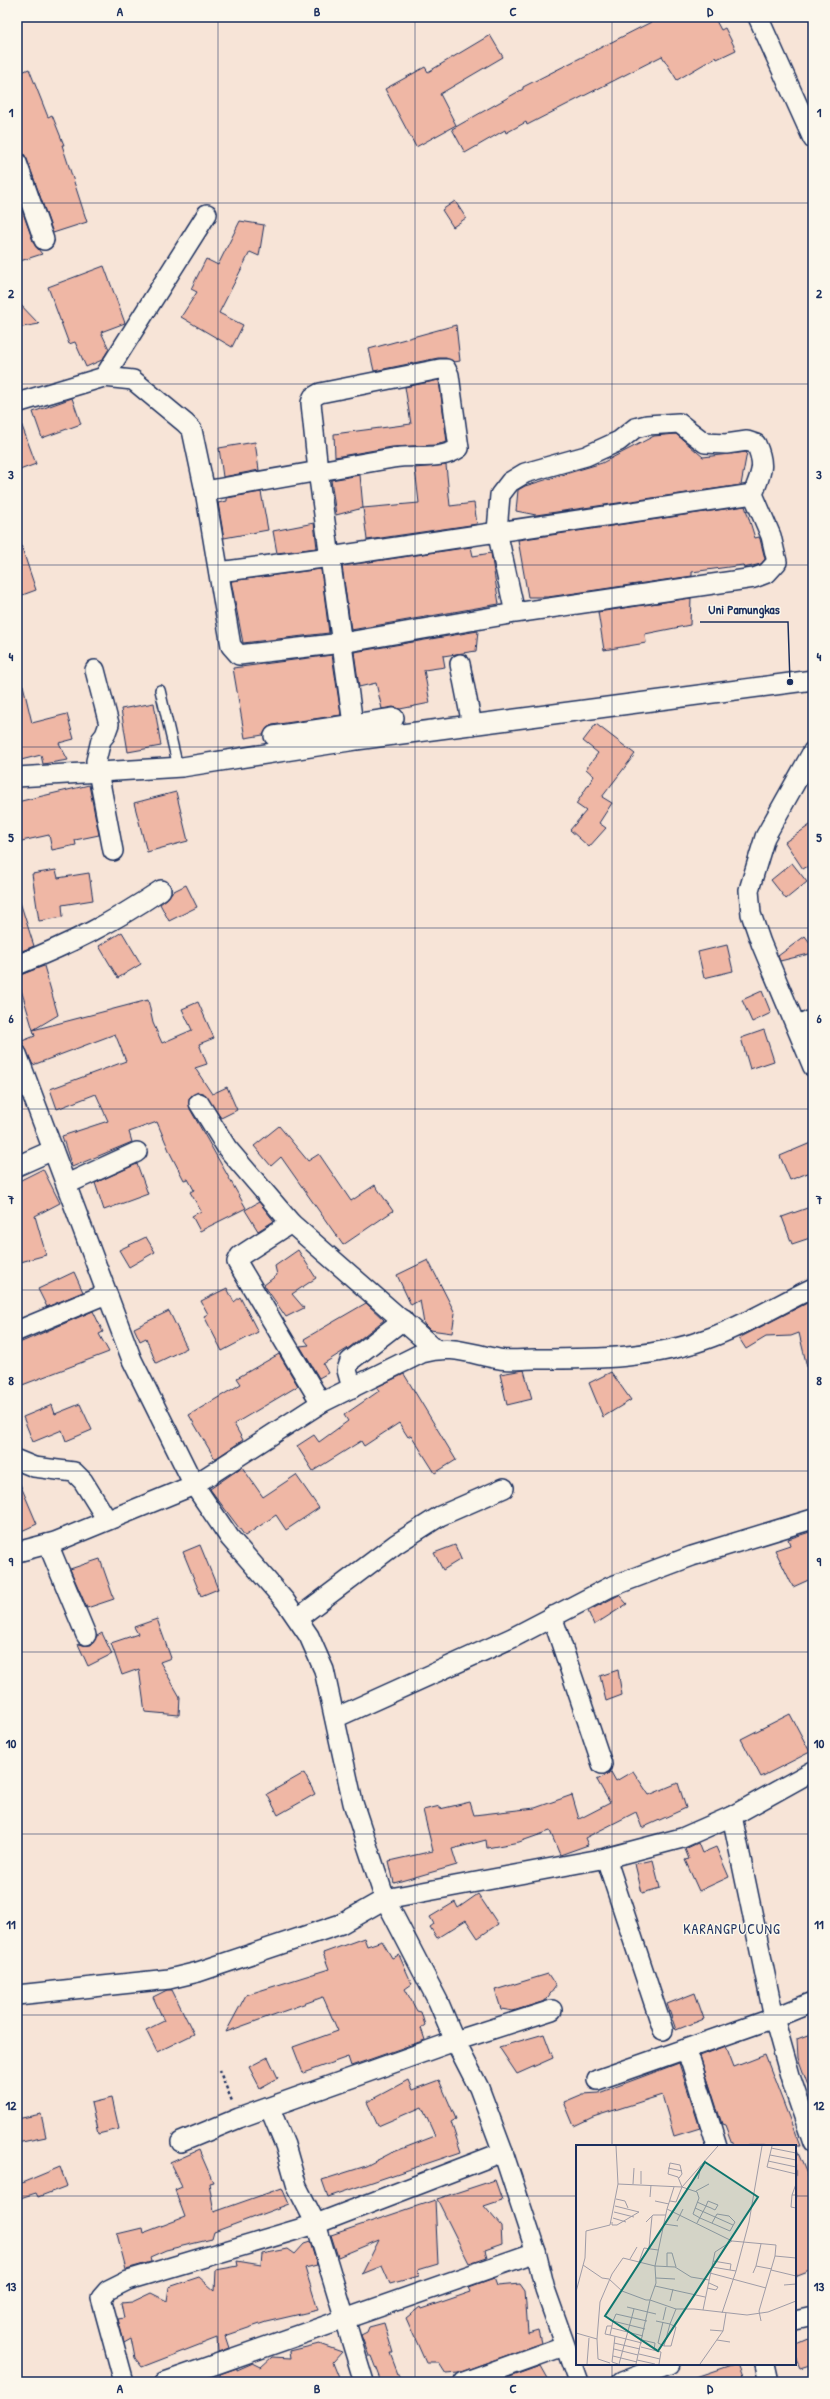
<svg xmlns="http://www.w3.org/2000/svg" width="830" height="2399" font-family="'Patrick Hand',sans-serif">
<rect width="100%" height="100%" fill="#f7e4d7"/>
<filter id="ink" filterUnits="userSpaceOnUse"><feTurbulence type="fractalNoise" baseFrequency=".025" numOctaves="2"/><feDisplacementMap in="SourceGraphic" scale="8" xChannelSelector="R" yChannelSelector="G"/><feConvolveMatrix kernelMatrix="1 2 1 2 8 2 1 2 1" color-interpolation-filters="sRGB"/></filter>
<g filter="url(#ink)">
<g fill="#efb7a5" stroke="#1b2f5e">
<path d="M661,17h53l7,13 4,-2 11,22 -19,9 -1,-2 -39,23 -15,-24 -135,69 -1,-3 -20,11 -1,-3 -40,23 -13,-24 71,-40v-2z"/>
<path d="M490,35l13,22 -63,37 16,31 -40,22 -31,-58 40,-22 3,5z"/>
<path d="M29,69l19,48 4,-2 12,30h-2l25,77 -34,11 -26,-74 -3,-5 -7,-2v-78z"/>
<path d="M17,196l17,48 8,10 -25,8z"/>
<path d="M455,201l11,17 -13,9 -11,-17z"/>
<path d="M240,221l24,4 -5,31 -9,-4 -31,61 24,12 -11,22 -51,-30 16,-25 -6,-3 15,-30 12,6z"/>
<path d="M104,266l21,57 -24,9 8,17 -7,11 -16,7 -11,-25 -6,2 -21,-57z"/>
<path d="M17,301l22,23 -22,4z"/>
<path d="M456,325l4,36 -6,1 -8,-4h-8l-64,13 -5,-22z"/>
<path d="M439,380l8,62 -12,3 -43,2 -57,10 -1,-23 77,-10 -6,-37z"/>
<path d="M72,398l9,26 -39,14 -9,-26z"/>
<path d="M19,418l17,46 -19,7v-52z"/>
<path d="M676,434l27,23 44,-5 -6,33 -205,30 -20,-4 2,-21 7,-4 77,-23 52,-27z"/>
<path d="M255,442l4,28 -36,7 -4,-29z"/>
<path d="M446,465l4,41 24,-3 3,21 -110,16 -4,-32 56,-5 -4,-35z"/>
<path d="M360,475l3,33 -27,7 -5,-35z"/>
<path d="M261,492l7,38 -44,8 -6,-35 9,-2v-3z"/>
<path d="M745,506l10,32 4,-1 1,2 5,20 -4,5 -17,4 -1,-3 -51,7v4l-144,21h-20l-10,-57z"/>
<path d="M314,523l3,25 -40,5 -4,-22z"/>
<path d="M17,542h3l16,48 -19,7z"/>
<path d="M471,547l2,9 18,-3 8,51 -148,26 -9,-64z"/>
<path d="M321,569l8,64 -86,10 -12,-62z"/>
<path d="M691,598l-1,27 -45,9 1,9 -42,7 -6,-38z"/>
<path d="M478,631l-2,20 -33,5 2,11 -21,3 6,33 -30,6 -7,-2 -11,2 -6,-26 -17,4 -5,-35z"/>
<path d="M332,655l9,60 -69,10 -5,3 -4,7 -18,3 -12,-70z"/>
<path d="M17,685h6l9,38 35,-9 7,25 -15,4 9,17 -25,4 -2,-9 -24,6z"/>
<path d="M154,703l7,43 -33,6 -7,-43z"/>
<path d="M596,724l39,30 -33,43 10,6 -13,20 7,5 -17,19 -19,-17 16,-19 -10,-7 18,-28 -8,-7 12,-16 -15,-12z"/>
<path d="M89,785l10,50 -24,5 1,5 -24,5 -3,-15 -32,7v-40z"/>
<path d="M176,792l12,49 -41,11 -13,-49z"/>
<path d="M813,823v40l-10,6 -18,-27z"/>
<path d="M792,863l15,19 -21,17 -15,-19z"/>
<path d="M56,870l2,8 31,-5 4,27 -31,5 1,12 -24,4 -7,-47z"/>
<path d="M186,885l11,22 -28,14 -9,-17 7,-5 5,-7z"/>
<path d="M17,902h3l14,44 -17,7z"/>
<path d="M122,932l19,32 -23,14 -19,-32z"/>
<path d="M805,936l8,11v6l-33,8 -2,-5z"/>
<path d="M727,945l6,26 -29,7 -6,-26z"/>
<path d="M44,966l14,49 -25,15 -16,-54z"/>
<path d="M762,991l9,22 -19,9 -10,-22z"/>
<path d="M148,1000l5,23 9,20 30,-13 -10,-21 16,-7 16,36 -15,6 8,20 -12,4 17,26 15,-7 10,23 -16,8 -17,-24 -6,-2 -9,6 1,11 56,99 -46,23 -8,-15 9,-5 -11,-19 4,-2 -6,-11 -4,1 -13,-25 -14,-33 -28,10 3,10 -60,25 -10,-31 46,-15 -12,-27 -39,15 -7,-20 76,-28 -11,-27 -82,31 -11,-24 13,-5 -2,-6z"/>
<path d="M764,1030l10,31 -24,8 -9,-31z"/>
<path d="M279,1126l29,35 11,-7 32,47 24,-16 18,26 -50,34 -62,-88 -10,9 -17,-20z"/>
<path d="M813,1142v29l-23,9 -10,-24z"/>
<path d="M137,1164l11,30 -44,16 -9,-27z"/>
<path d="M43,1169l17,34 -25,13 11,39 -29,8v-81z"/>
<path d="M259,1202l15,19 -16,10 -13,-21z"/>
<path d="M813,1206v31l-21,7 -10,-27z"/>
<path d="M146,1237l9,15 -26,15 -10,-17z"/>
<path d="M298,1250l18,28 -24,16 12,14 -18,9 -22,-32 13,-10 -2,-9z"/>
<path d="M428,1260l27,53 -3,20 -22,-3 -6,-6 -4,-24 -9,5 -14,-30z"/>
<path d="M74,1272l9,20 -36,15 -9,-18z"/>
<path d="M227,1288l7,14 6,-5 18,35 -36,19 -18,-35 4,-2 -7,-13z"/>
<path d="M813,1300v66l-6,1 -8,-34 -8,3 -25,1 -20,12 -7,-11z"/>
<path d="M366,1303l18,17 -34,27 -27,17 5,9 -9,5 -19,-32 9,-1 -5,-6z"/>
<path d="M93,1311l10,21 -4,2 10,18 -92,35v-43z"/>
<path d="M169,1311l18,37 -31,15 -10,-25 -6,3 -6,-13z"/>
<path d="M279,1354l19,32 -64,38 9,16 -28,19 -26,-44 52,-31 -4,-6z"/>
<path d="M524,1370l8,29 -25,6 -7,-31z"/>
<path d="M611,1372l20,28 -28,17 -14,-34z"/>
<path d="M404,1374l52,86 -21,13 -24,-38 -3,2 -9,-14 -35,23 -3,-5 -48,30 -16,-25 17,-11 5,7 29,-21 -4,-6 35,-24 -2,-4z"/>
<path d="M80,1404l12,26 -26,11 -4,-11 -29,12 -10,-25 29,-12 3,9z"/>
<path d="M242,1467l21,30 33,-22 23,33 -33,22 -10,-15 -31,21 -35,-47z"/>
<path d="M17,1477l20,47 -20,9z"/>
<path d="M813,1531v47l-20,9 -18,-37 15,-5 -2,-6z"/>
<path d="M200,1545l18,44 -17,7 -18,-44z"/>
<path d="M455,1545l6,14 -18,11 -9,-17z"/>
<path d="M100,1559l14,40 -27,9 -17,-39z"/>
<path d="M619,1595l8,9 -33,21 -6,-14z"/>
<path d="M157,1619l14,39 -11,4 20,35 -1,18 -34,-3 -6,-43 -17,6 -11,-32 27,-9 -4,-7z"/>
<path d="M102,1633l10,21 -24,12 -10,-22 13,1 6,-9z"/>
<path d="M618,1670l4,25 -16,6 -6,-25z"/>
<path d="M790,1714l20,38 -49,25 -20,-38z"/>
<path d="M633,1771l16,24 29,-12 8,25 -44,20 -6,-16 -51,26 3,7 -28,10 -10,-24 -31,11 -32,6 -1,-8 -34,9 5,16 -63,18 -5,-22 44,-10 -10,-41 17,-4v3l30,-7 4,13 61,-7 37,-13 7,24 31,-16 -13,-23 14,-8 5,9z"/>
<path d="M304,1773l11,21 -37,21 -11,-21z"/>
<path d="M698,1843l4,10 14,-6 13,30 -30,14 -14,-31 4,-1 -4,-10z"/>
<path d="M653,1860l7,28 -18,5 -7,-29z"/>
<path d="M478,1894l20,30 -20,14 -12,-18 -29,18 -7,-11 4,-3 -4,-7 25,-15 3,6z"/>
<path d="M364,1938l3,8 15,-5 10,17 7,-3 13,29 -7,5 12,22 4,1 4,13 -4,3 4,12 -74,26 -3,-9 -45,16 -10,-26 45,-16 -15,-34 -97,35 20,-37 83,-26 -6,-16z"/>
<path d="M548,1974l8,12 -11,15 -32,10 -12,-2 -6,-19z"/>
<path d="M167,1990h5l22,44 -37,18 -11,-22 18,-9 -11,-24z"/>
<path d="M695,1993l9,26 -28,11 -9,-26z"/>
<path d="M813,2033v60l-2,1 -13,-36 -1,-19z"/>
<path d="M544,2034l9,24 -36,16 -18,-27z"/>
<path d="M726,2046l8,21 31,-12 35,91h-5l18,42v82l-18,7v-131h-62l-8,-21 -3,-1 -22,-68z"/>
<path d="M268,2057l10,21 -18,10 -11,-21z"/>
<path d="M679,2063l21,65 -26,8 -12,-41 -69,22 -19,9 -10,-24 19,-8 16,-1z"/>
<path d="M408,2080l4,10 27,-10 17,39 -5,3 10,30 -133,45 -6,-17 44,-14 25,-13 44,-17 -13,-29 -44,19 -11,-24z"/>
<path d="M112,2098l7,31 -21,5 -7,-31z"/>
<path d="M41,2114l5,23 -29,6v-24z"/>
<path d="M199,2150l14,32 -4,1 5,29 68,-24 7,16 -75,28 -2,7 -46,11 -16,7 1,5 -25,7 -9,-35 25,-6 1,5 42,-16 -10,-27 7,-3 -12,-24z"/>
<path d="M60,2167l7,19 -29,11 -2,-4 -19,6v-14z"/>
<path d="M495,2180l7,20 -18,6 17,20 1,18 -17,6 2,7 -18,6 -32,-64z"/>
<path d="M435,2200l3,64 -20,6 1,6 -29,8 -8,-18 -20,8 17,-34 -41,17 -7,-22z"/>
<path d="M310,2242l7,23 -12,3 13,42 -52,12 -41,14 4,12 -11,4 -1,-14 -75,29 -7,-9 -4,-20 -7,4 -6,-23 6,-1 -3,-15 11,-1 19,-9 16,8 2,-14 30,-10 16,14 1,-21 22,-4 -1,-5 24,4 1,-11 26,-5 7,5 9,-10z"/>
<path d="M494,2278l3,8 23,-2 5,7 3,42 10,-3 3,13 -83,30 -12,1 -7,-11h-13l-20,-45 14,-11 1,2 50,-17 -2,-5z"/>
<path d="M384,2323l9,30h-3l11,29h-19l-10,-26h-3l-8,-21 6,-3 2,-5z"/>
<path d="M813,2337v27l-13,4 -5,-11v-12z"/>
<path d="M319,2344l23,8 -9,10 8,20h-126l5,-3v-5l17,-6v2l16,-7 8,4 11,-10 19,1 -1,-7z"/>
<path d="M737,2364l7,18h-53l-1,-2z"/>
<path d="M541,2366l9,16h-54z"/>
</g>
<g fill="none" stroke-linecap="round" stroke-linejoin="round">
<defs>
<path id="service" d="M160,690l18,77"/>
<g id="minor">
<path d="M758,17l55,122"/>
<path d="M17,163l27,77"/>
<path d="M104,377l103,-163"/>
<path d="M17,403l87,-26 29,3 52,43 7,7 13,61 26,155 8,9 103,-12 173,-30 239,-35 13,-5 10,-11 -6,-26 -18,-42c8,-21 13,-28 3,-50l-9,-3 -21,3 -21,-1 -26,-20 -32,2 -12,3 -16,13 -33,15 -61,17 -15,9 -10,13 -3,36 18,82"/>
<path d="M205,491c63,-11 126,-22 188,-33 21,-4 48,3 66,-10l-1,-7 -9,-66 -3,-6h-6l-120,24 -7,4 -2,6 7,68 35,253"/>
<path d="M219,572l111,-15 423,-63"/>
<path d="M460,664l12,61"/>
<path d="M95,670l14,54 -4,11 -4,5 -5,21 17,90"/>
<path d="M274,736l120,-18"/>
<path d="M813,751l-48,86 -16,53 2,24 10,29 52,124"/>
<path d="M17,777l165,-10 174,-27 457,-60"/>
<path d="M17,965c55,-22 95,-42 144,-75"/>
<path d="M797,1027l16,-8"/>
<path d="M17,1054l115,306 62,125 -139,57 -38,10"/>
<path d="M199,1103l28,45 64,75"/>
<path d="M17,1166l36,-16"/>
<path d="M67,1184l70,-32"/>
<path d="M17,1331l89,-37"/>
<path d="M352,1388l-5,-18 3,-9 53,-41"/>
<path d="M321,1403l-84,-141 3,-6 51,-33 144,126"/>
<path d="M17,1460l17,7 40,5 9,9 24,39"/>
<path d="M48,1544l38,91"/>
<path d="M552,1616l50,148"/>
<path d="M298,1618l98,-74 44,-28 64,-28"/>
<path d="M335,1718l177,-80 98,-51 82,-31 121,-37"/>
<path d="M732,1816l42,202 39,-16"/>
<path d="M606,1858l57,172"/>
<path d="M17,1995l152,-16 29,-7 143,-48 44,-25 -32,-96 -29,-133 -15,-34 -24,-35 -55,-63 -36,-53 127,-82 101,-50c30,-9 48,1 77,6 11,2 25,0 36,0 61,0 120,0 177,-22 35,-13 67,-33 101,-49"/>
<path d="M684,2050l7,12 26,84"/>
<path d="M597,2080l177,-62 17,61 22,64"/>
<path d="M270,2109l15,36 12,42 19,37 48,158"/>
<path d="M181,2142l58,-24 216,-77 97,-31"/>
<path d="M795,2320l18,-4"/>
<path d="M765,2364l4,18"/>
<path d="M124,2382l-23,-84 7,-8 20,-10 188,-56 187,-72"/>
<path d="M165,2382l371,-130"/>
<path d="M464,2382l100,-36"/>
<path d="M578,2382l-33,-93 -9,-37 -33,-100 -24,-64 -24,-47 -17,-40 -53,-102 221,-41 76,-20 50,-22 81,-45"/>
<path d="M621,2382l48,-18"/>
</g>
</defs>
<use href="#service" stroke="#1b2f5e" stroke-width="12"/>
<use href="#minor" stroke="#1b2f5e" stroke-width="22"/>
<path stroke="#1b2f5e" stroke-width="2.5" stroke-dasharray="3 3" stroke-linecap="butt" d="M219,2070l13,31"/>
<use href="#service" stroke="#fbf7ec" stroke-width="9"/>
<use href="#minor" stroke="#fbf7ec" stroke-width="19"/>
</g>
</g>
<path fill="none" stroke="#1b2f5e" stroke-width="1" stroke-opacity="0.55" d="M218,17v2365M415,17v2365M612,17v2129M17,203h796M17,384h796M17,565h796M17,747h796M17,928h796M17,1109h796M17,1290h796M17,1471h796M17,1652h796M17,1834h796M17,2015h796M17,2196h560M795,2196h18M612,2364v18"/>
<g text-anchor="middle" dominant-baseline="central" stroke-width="3" stroke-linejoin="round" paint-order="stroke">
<g font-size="14" letter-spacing="1" fill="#1b2f5e" stroke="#fbf7ec">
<text x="732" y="1928">KARANGPUCUNG</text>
</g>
</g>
<g transform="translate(576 2145)">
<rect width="220" height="220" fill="#f7e4d7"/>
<path fill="none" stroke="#9f9ca7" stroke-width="1" d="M196,1l-5,21 29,7M195,3l25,5M194,10l26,5M192,16l28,6M92,23l14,3M103,33l3,-4 -2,-9 -10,-2 -2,11 10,3 4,10 15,5 2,6 -6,16 7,4 30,13 5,-9 -6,-6 -12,-2 -5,9M122,34l3,-13M42,39l64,3 36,-41M57,39l1,-16M65,39v-13M220,39l-4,11h4M98,42l-7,22 65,32 44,4 -1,11 21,2M120,46l13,-7M216,50l-1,12 5,1M74,52l1,-12M40,54l9,2 3,7M79,56l14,3M94,56l6,1 6,-15M119,63l38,17M38,67l20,5M37,73l13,4M101,76l6,-12M36,77v3h5l22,-13 -24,-6M70,77l7,-7h13M121,78l9,-17 2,-5 10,4 -3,5 -4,-2 -5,-2 -9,-4M88,79l14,2M73,103l3,-32M54,114l7,-12M137,116l18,3 -1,6M63,117l5,-14 14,2M7,120l19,13 7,1 13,12 24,9h4l6,-17 -1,-17 20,1 16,10 18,3M91,121v-13h5l4,14M180,121l5,-22M136,122l24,4 -14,42M195,125l25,6M160,126l13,-49 13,-76M134,128l56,15M177,128l3,-7 16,3M80,133l19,1M208,140l12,-1M79,141l50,11M131,143l9,2 2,-3 -9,-4M0,147l9,-34 1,-27 24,-6 8,-41 -2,-38M94,156l3,-12M51,162l29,7M127,165l12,-58 17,-11M87,175l3,-13M37,176l32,8M80,176l14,3 -6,22 -6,-3 5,-21M185,176l-2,-10 16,-55M36,183l31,8M134,185l13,1 3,-18M0,188l21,6 3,-37 12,-28 11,-16 32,8 12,-57M34,190l-5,-1 2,-8h5M39,191l-3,26 6,2M21,194l1,20 12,4M66,195l13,3 -1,7M141,195l13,2M38,198l26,6M66,198l-32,-8 3,-14 3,-7 31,7M88,201h7l5,-19 -6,-3 6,-15M65,202l20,5 -2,12M38,204l24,6M63,209l21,5M37,211l24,6M61,215l18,4M11,219l2,-26M43,219l15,-55M60,219l14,-64 26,9h18l53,6 21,-3 28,-11M124,219l23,-33"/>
<path fill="#0f766e" fill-opacity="0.15" stroke="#0f766e" stroke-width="2" d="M129,17l53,35 -100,154 -53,-35z"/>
<rect width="220" height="220" fill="none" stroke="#1b2f5e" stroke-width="2"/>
</g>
<path fill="none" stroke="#1b2f5e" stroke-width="1.5" d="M790 682L788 622H700"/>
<circle fill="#1b2f5e" stroke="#fbf7ec" stroke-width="1.5" cx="790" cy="682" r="4"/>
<g font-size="13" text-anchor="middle" font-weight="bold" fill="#1b2f5e" stroke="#fbf7ec" stroke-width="3" stroke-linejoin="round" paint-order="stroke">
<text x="744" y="614">Uni Pamungkas</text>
</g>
<rect width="830" height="2399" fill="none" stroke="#fbf7ec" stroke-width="44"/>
<rect x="22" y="22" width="786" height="2355" fill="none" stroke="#1b2f5e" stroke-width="1.5"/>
<g font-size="13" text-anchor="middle" font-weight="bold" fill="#1b2f5e">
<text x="120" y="16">A</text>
<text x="317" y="16">B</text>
<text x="513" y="16">C</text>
<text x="710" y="16">D</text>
<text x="11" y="117">1</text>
<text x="819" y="117">1</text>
<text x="11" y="298">2</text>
<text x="819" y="298">2</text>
<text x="11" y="479">3</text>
<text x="819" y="479">3</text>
<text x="11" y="661">4</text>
<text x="819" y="661">4</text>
<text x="11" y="842">5</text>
<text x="819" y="842">5</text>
<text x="11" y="1023">6</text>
<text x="819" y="1023">6</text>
<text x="11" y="1204">7</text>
<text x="819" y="1204">7</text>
<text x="11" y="1385">8</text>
<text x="819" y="1385">8</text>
<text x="11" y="1566">9</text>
<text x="819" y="1566">9</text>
<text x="11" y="1748">10</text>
<text x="819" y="1748">10</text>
<text x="11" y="1929">11</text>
<text x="819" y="1929">11</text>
<text x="11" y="2110">12</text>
<text x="819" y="2110">12</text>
<text x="11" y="2291">13</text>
<text x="819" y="2291">13</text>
<text x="120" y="2393">A</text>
<text x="317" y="2393">B</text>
<text x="513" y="2393">C</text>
<text x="710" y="2393">D</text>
</g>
</svg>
